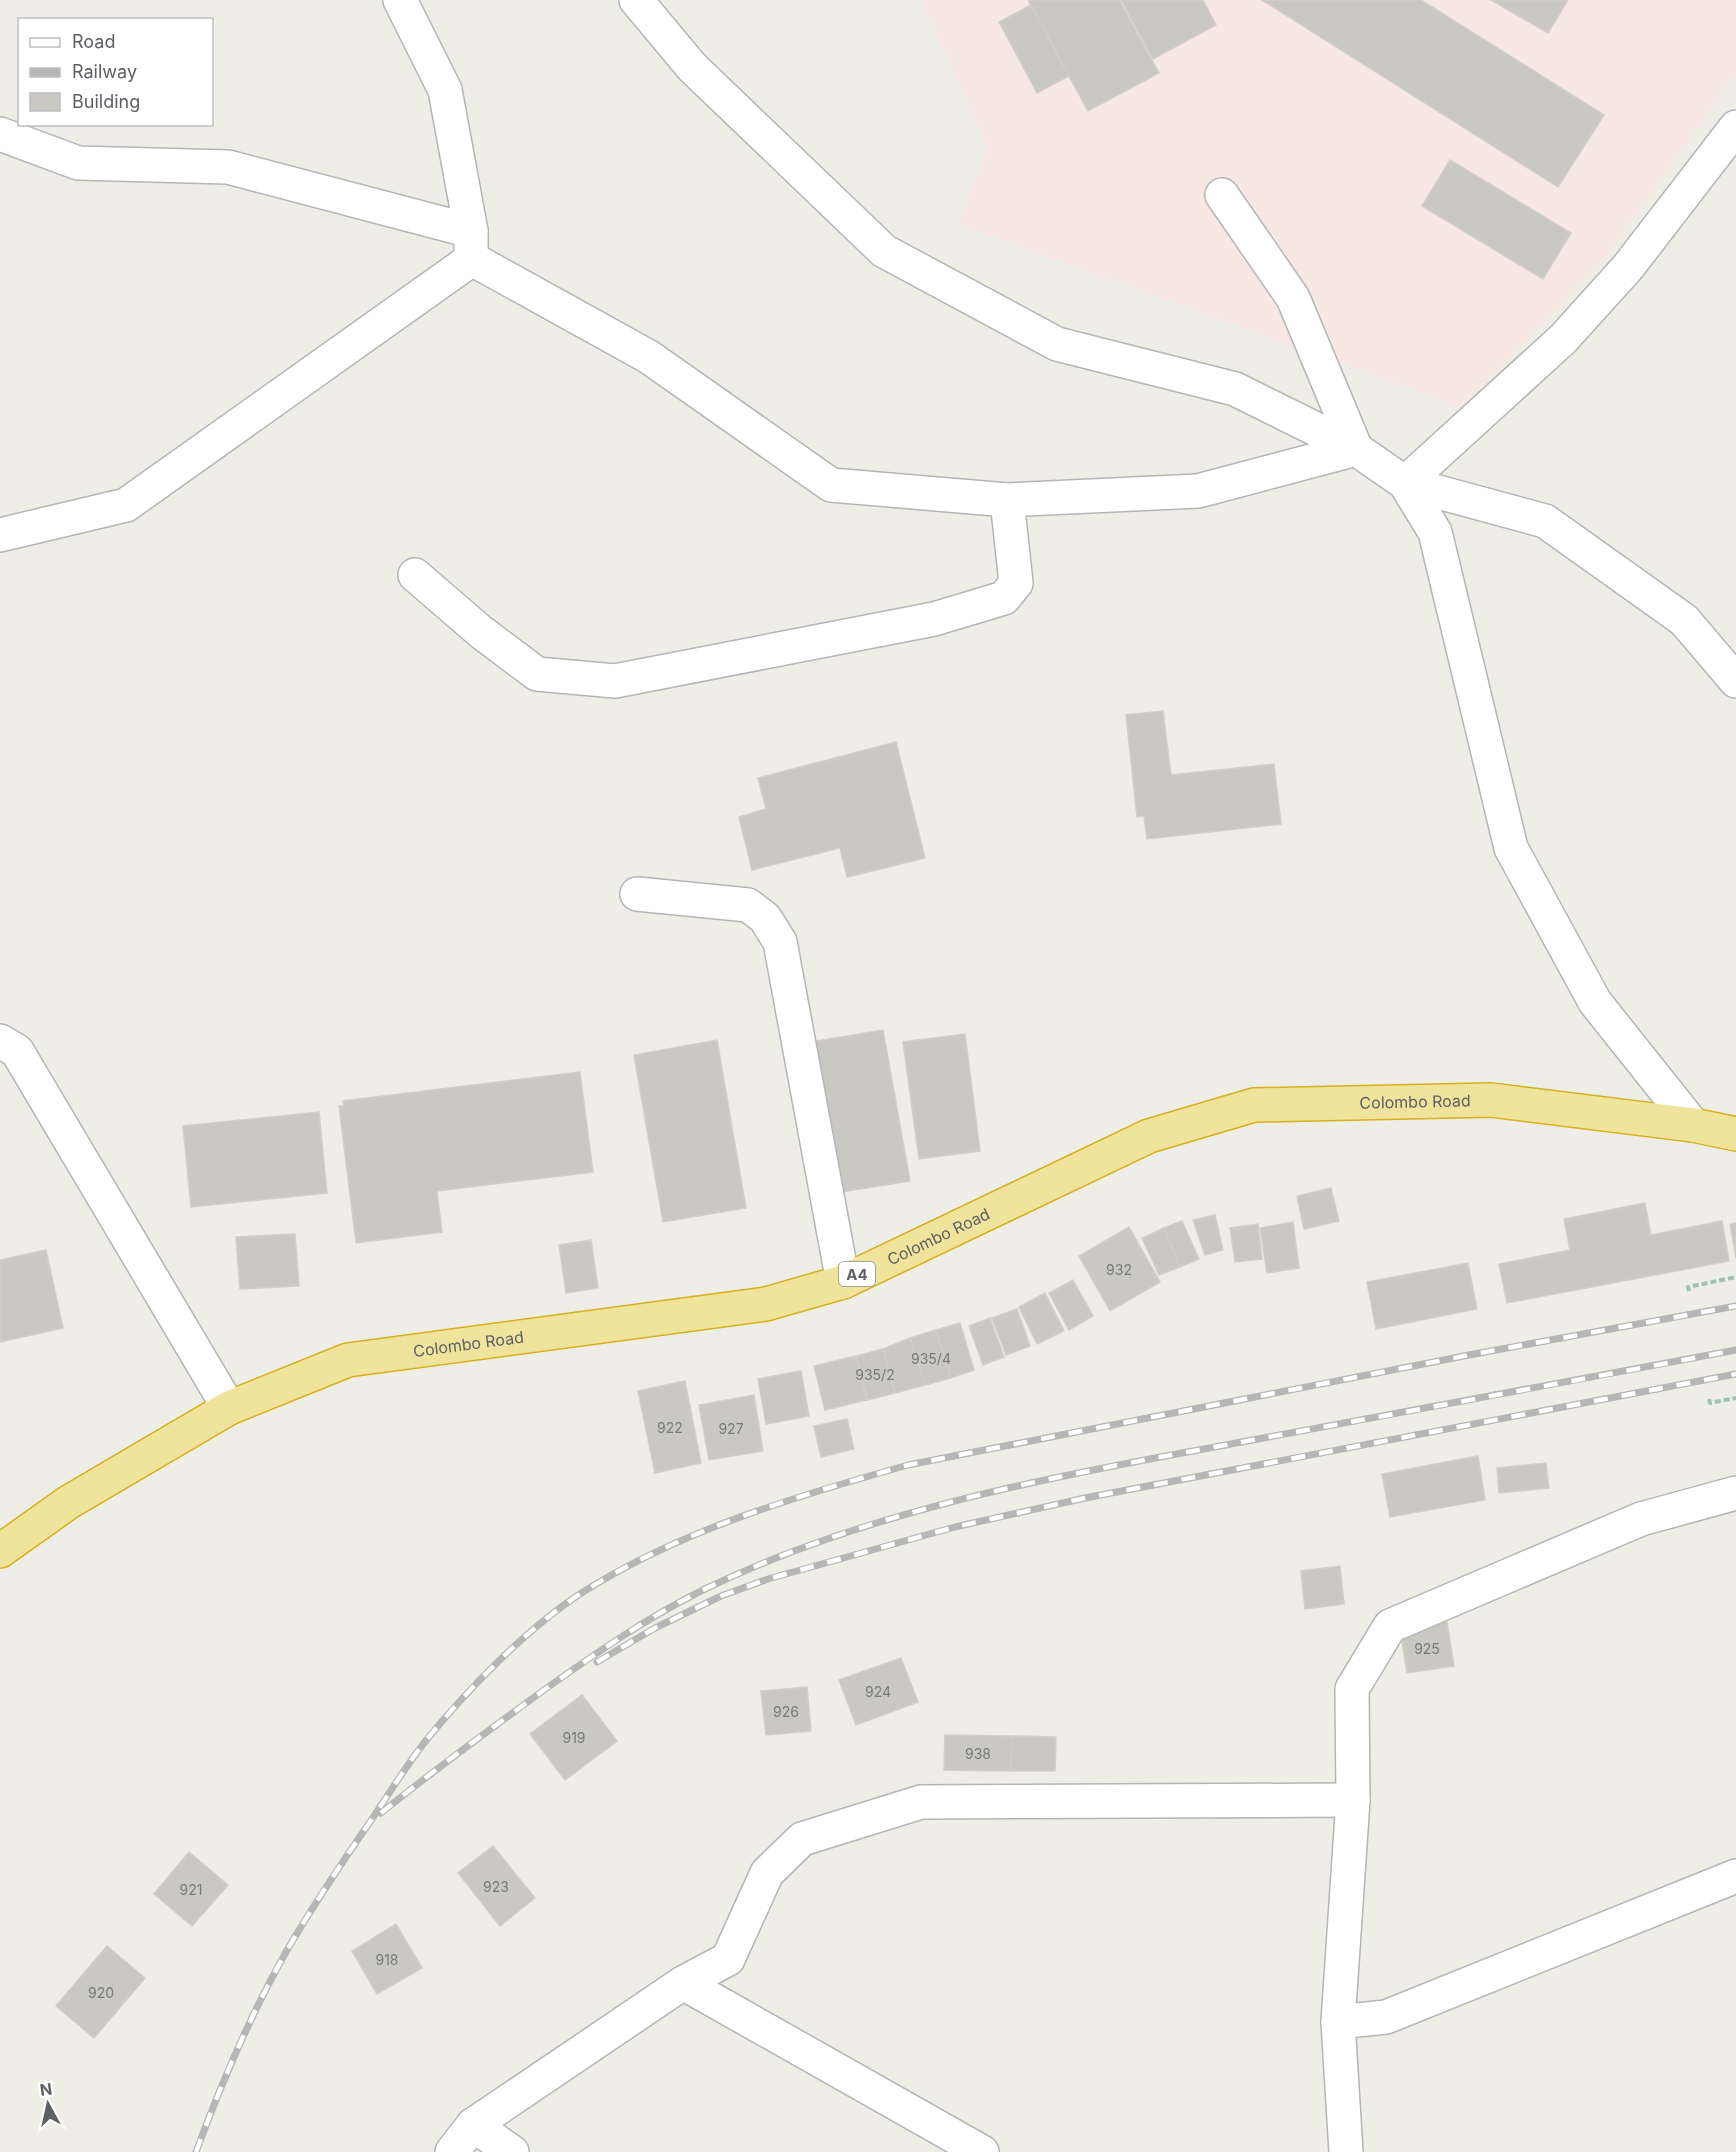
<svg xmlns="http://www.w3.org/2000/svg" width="1736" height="2152" font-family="Inter,sans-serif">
<rect width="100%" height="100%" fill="#eeede6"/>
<path fill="#f8e8e4" d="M921,0h815v73l-128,181 -146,153 -504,-183 30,-77z"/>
<g fill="#c9c8c2" stroke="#d2cfc5" stroke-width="1.5">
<path d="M1028,0h91l40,73 -71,38z"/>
<path d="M1121,0h82l13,25 -63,34z"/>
<path d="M1262,0h159l183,115 -46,72z"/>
<path d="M1491,0h77l-20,33z"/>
<path d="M1031,5l38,71 -32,17 -38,-71z"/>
<path d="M1450,160l121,73 -28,46 -121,-73z"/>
<path d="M1163,711l8,64 103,-11 7,60 -134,15 -3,-23 -7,1 -11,-102z"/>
<path d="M896,742l29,116 -78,19 -7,-29 -88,22 -13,-53 27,-8 -8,-31z"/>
<path d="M883,1030l27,151 -68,11 -26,-151z"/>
<path d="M965,1034l15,117 -61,8 -16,-117z"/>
<path d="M717,1040l29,168 -83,14 -29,-167z"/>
<path d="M580,1072l13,100 -156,19 5,41 -86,11 -17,-137h5l-1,-5z"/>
<path d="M319,1112l8,81 -136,14 -8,-81z"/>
<path d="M1331,1188l8,33 -35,8 -7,-33z"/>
<path d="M1645,1203l6,32 71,-14 7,40 -222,42 -8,-39 71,-14 -6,-31z"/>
<path d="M1215,1215l8,35 -18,5 -12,-35z"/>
<path d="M1182,1221l17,38 -19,8 -16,-39z"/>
<path d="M1293,1222l6,46 -32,5 -7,-45z"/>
<path d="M1736,1223v35l-6,-34z"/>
<path d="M1258,1224l4,35 -27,3 -5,-34z"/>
<path d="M1129,1227l31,55 -50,29 -31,-55z"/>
<path d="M1164,1228l16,39 -21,8 -17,-37z"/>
<path d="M295,1234l4,52 -59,3 -4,-52z"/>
<path d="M591,1240l7,48 -32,5 -7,-48z"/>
<path d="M46,1250l17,78 -63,14v-82z"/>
<path d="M1468,1263l9,46 -101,20 -9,-47z"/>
<path d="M1073,1280l20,36 -24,14 -20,-37z"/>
<path d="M1045,1293l19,38 -27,13 -18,-37z"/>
<path d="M1017,1309l13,37 -24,9 -14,-37z"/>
<path d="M990,1318l14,39 -21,8 -14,-39z"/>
<path d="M960,1323l14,47 -23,8 -15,-48z"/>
<path d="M936,1330l15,48 -26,7 -15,-47z"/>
<path d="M910,1338l15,47 -30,8 -12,-44z"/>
<path d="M883,1349l12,44 -28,7 -11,-44z"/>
<path d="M856,1356l11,44 -42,10 -11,-44z"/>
<path d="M801,1371l8,45 -43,8 -8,-45z"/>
<path d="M685,1381l16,82 -46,10 -17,-82z"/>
<path d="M754,1395l9,56 -54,9 -10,-55z"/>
<path d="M847,1419l7,30 -33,8 -7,-31z"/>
<path d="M1478,1456l7,44 -95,17 -8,-43z"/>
<path d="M1546,1463l3,25 -50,5 -2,-25z"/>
<path d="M1340,1566l4,38 -39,5 -4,-38z"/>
<path d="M1447,1622l7,44 -47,7 -7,-44z"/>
<path d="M901,1658l17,44 -62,23 -17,-45z"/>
<path d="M807,1687l4,44 -45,4 -5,-44z"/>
<path d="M582,1695l35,46 -52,39 -35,-46z"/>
<path d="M945,1735l67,1 -1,35 -67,-1z"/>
<path d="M1012,1736l44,1 -1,34h-44z"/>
<path d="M493,1846l42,52 -35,28 -42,-53z"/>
<path d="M189,1852l39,33 -36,41 -38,-32z"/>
<path d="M396,1924l26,44 -45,26 -25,-43z"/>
<path d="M107,1946l38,32 -51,60 -38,-32z"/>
</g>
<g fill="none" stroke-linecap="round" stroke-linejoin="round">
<defs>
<g id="minor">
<path d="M400,0l45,90 26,141v20"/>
<path d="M636,0l56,67 192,184 173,93 178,45 121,60 49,34 30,49 76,316 84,154 98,123"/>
<path d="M0,134l78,29 150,4 243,64"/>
<path d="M1222,195l71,103 63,151"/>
<path d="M1405,483l158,-144 65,-72 108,-140"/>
<path d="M1405,483l140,38 139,99 52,61"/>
<path d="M0,535l126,-30 346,-246 177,98 182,128 176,15 191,-9 158,-42"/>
<path d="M415,575l66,57 56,42 78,7 319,-62 70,-21 12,-15 -9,-83"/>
<path d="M637,894l111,11 17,13 15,24 63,340"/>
<path d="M0,1041l17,10 212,357"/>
<path d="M683,1983l299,169"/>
<path d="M1338,2022l48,-5 350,-141"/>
<path d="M473,2125l39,27"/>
<path d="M452,2152l21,-27 210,-142 45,-24 39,-86 35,-34 119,-37 432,-2"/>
<path d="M1346,2152l-8,-130 15,-222 -1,-111 38,-63 251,-107 95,-26"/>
</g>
<g id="highway">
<path id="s1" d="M0,1551l69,-49 160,-94 119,-48 418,-56 77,-22 306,-146 105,-31 237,-5 202,25 43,9"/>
</g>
</defs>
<use href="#minor" stroke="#b3b5b9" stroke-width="36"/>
<use href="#highway" stroke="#d6af1d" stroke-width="36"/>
<g stroke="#9fc2ad" stroke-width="4" stroke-dasharray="6 3" stroke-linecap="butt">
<path d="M1689,1291l-1,-4 48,-10"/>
<path d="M1709,1399l1,4 26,-5"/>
</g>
<use href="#minor" stroke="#fff" stroke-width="33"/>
<use href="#highway" stroke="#f0e39b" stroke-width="33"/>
<defs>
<g id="rail">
<path d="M597,1662l58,-34 66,-32 47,-17 187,-52 130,-29 651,-124"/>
<path d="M381,1813c53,-43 108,-83 163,-123 52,-37 104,-73 161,-101 170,-82 358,-114 542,-148 163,-30 326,-60 489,-91"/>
<path d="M196,2152c25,-68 54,-136 90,-200 27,-47 57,-91 88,-136 16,-24 32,-50 50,-73 41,-51 104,-116 159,-151 98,-62 214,-96 325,-127l561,-110 267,-49"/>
</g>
</defs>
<use href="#rail" stroke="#b5b6b6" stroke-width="7"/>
<use href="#rail" stroke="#fff" stroke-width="4.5" stroke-dasharray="14" stroke-linecap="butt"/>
</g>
<g text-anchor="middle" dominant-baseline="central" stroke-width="6" stroke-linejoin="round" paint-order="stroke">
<g font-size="14" fill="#787a7c">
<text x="1119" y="1269">932</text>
<text x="931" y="1358">935/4</text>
<text x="875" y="1374">935/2</text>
<text x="670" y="1427">922</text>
<text x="731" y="1428">927</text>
<text x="1427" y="1648">925</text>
<text x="878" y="1691">924</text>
<text x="786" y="1711">926</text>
<text x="574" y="1737">919</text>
<text x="978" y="1753">938</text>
<text x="496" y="1886">923</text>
<text x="191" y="1889">921</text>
<text x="387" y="1959">918</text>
<text x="101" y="1992">920</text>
</g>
<rect fill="#fff" stroke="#8e9092" stroke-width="1.5" x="839" y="1262" width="36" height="24" rx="4.5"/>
<g font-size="15" font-weight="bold" fill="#5d6064">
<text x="857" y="1274">A4</text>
</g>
<g font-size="16" fill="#5d6064" stroke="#fff">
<text stroke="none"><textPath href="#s1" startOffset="1510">Colombo Road</textPath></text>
<text stroke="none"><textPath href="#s1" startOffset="1006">Colombo Road</textPath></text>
<text stroke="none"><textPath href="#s1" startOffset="520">Colombo Road</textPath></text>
</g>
</g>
<rect x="18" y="18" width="195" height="108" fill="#ffffff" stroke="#bebfc1" stroke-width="1.5"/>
<rect x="30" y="38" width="30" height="9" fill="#ffffff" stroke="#bebfc1" stroke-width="1.5"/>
<text x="72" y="48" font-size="18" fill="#5d6064">Road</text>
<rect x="30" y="68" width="30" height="9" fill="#b5b6b6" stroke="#bebfc1" stroke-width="1.5"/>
<text x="72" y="78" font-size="18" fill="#5d6064">Railway</text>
<rect x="30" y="93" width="30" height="18" fill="#c9c8c2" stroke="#bebfc1" stroke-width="1.5"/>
<text x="72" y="108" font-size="18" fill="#5d6064">Building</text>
<g transform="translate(48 2104) rotate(352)" stroke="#ffffff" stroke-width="4.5" paint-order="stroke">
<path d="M0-4.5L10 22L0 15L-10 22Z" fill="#5d6064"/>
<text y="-9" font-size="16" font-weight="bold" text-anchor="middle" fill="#5d6064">N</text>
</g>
</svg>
